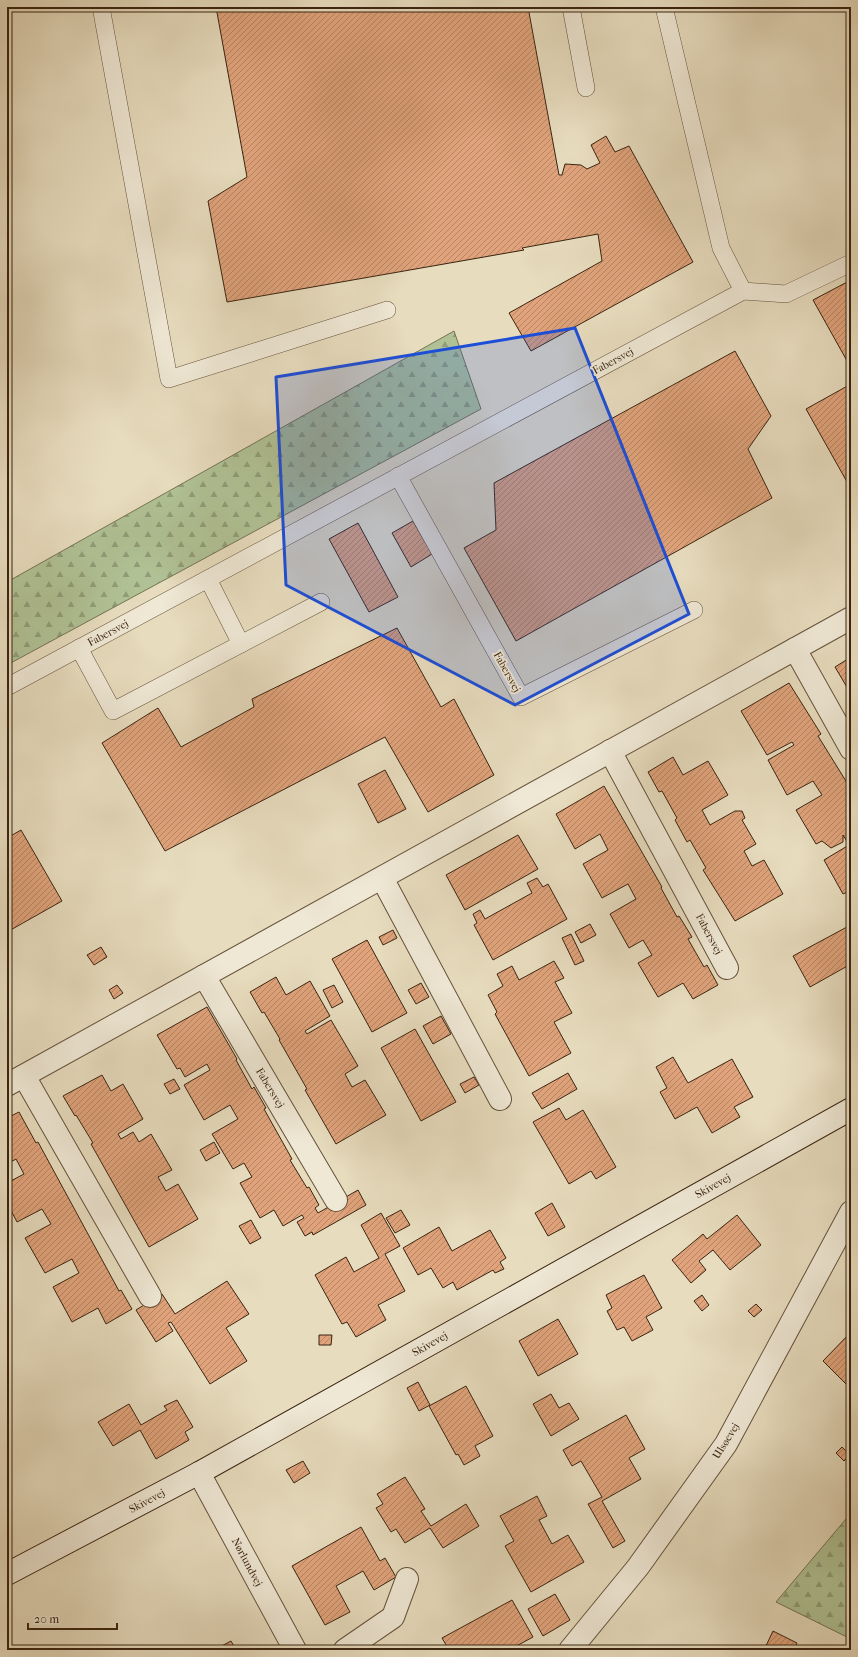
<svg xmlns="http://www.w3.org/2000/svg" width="858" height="1657" font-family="'IM FELL French Canon',serif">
<defs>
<pattern id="forest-firs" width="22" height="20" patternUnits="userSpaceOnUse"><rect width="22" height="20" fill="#b0c295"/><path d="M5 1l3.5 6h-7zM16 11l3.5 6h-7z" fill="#909d78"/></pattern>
<pattern id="building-hatch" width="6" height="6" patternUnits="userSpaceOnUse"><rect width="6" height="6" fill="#e0a37b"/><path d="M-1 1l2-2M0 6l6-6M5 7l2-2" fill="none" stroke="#b78563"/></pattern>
</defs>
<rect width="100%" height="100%" fill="#e7dcbe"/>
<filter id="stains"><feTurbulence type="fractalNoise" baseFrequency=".005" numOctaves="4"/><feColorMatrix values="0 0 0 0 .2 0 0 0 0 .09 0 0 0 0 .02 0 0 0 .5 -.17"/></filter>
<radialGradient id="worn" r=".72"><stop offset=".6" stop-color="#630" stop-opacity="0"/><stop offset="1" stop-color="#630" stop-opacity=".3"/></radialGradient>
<g fill="url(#forest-firs)" stroke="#757353">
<path d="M454,331l27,78 -474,256v-83z"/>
<path d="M851,1513v126l-75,-37z"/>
</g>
<g fill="url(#building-hatch)" stroke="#3a2411">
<path d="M216,7h312l31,168h3l3,-11 16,1 6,4 13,-6 -9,-18 15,-9 9,16 14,-6 64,116 -162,89 -22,-38 93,-52 -4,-27 -76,14 2,2 -297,52 -19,-101 39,-24z"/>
<path d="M851,280v88l-38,-68z"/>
<path d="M735,351l36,65 -23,33 24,49 -256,143 -52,-93 32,-18 -2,-47z"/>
<path d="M851,384v105l-45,-80z"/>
<path d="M413,521l19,33 -21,13 -19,-34z"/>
<path d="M358,523l40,74 -29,15 -40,-73z"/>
<path d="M397,628l44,79 13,-8 40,76 -66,37 -43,-75 -220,114 -63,-108 56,-35 23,39 73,-40 -2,-8z"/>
<path d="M851,657v37l-16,-27z"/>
<path d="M789,683l32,51 -3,2 31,50h-2l4,8v96l-8,4 -19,-34 25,-15 -6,-10v7l-12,6 -9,-7 -6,3 -20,-34 26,-15 -9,-14 -26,14 -19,-35 26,-15 -2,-3 -25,13 -26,-44z"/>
<path d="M673,757l10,18 25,-14 20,34 -26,15 8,15 25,-14h7l3,7 -3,2 14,24 -12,7 8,15 12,-6 19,34 -48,27 -32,-51 3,-2 -16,-28 -3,2 -12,-22 2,-2 -15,-27 -3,1 -11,-20z"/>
<path d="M385,770l21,39 -28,14 -20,-39z"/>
<path d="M604,786l58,101 -1,1 16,29 2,-1 13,21 -4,2 16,28 3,-2 11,20 -25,14 -10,-16 -25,14 -20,-34 14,-8 -9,-15 -14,8 -19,-34 26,-15 -8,-15 -26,14 -19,-34 25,-14 -8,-16 -25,15 -19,-35z"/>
<path d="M21,830l41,71 -55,31v-94z"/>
<path d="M518,835l20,34 -73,41 -19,-35z"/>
<path d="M537,878l6,9 5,-3 19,35 -74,41 -19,-35 3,-2 -4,-9 7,-4 5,9 47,-26 -5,-10z"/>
<path d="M590,924l6,11 -15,8 -6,-11z"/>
<path d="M847,927l4,7v30l-41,23 -17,-31z"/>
<path d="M393,930l4,8 -14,7 -4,-8z"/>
<path d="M571,934l13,27 -9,4 -13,-27z"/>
<path d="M367,940l40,73 -35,19 -40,-73z"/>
<path d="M101,947l6,10 -13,8 -7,-10z"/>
<path d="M554,961l10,17 -9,4 17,31 -18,9 17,31 -42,23 -34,-62 2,-2 -9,-17 15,-9 -6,-12 15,-8 7,14z"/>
<path d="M276,977l10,18 24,-14 20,35 -25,15 2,3 24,-14 27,46 -13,8 7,13 13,-7 21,35 -50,29 -31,-54 2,-1 -28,-49 1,-1 -16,-27 -2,1 -12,-21z"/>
<path d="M421,983l8,14 -13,7 -8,-14z"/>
<path d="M117,985l6,8 -9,6 -5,-9z"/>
<path d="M334,985l9,17 -11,6 -9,-18z"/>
<path d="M207,1007l30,52 -1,1 16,29 2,-2 12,21 -2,1 28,50 -2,1 17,28 2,-1 10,18 -4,3 3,5 40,-23 8,15 -53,30 -1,-3 -7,4 -8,-14 7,-4 -2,-3 -19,11 -9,-16 -14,8 -20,-35 12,-6 -8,-14 -11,6 -21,-35 26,-15 -8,-14 -26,15 -20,-35 26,-15 -3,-6 -22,13 -5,-9 -3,1 -20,-34z"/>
<path d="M441,1016l10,18 -18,10 -10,-18z"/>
<path d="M415,1029l41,73 -35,19 -40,-73z"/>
<path d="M673,1057l15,26 44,-24 21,38 -19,10 6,10 -28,16 -15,-26 -22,12 -15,-27 7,-4 -11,-21z"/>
<path d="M568,1073l9,16 -35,20 -10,-16z"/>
<path d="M102,1075l9,16 12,-7 20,35 -25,15 3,5 12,-7 6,10 12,-8 21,36 -14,7 8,14 12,-7 20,35 -49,28 -58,-103 2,-1 -17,-28 -1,1 -12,-20z"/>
<path d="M474,1077l5,8 -14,8 -5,-9z"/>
<path d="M174,1079l6,10 -10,5 -6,-10z"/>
<path d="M559,1108l7,12 17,-10 33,57 -20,12 -5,-8 -22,13 -36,-62z"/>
<path d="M19,1112l17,31 2,-1 81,149 2,-1 11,19 -26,15 -8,-16 -26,14 -19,-35 26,-14 -7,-14 -27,14 -20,-35 26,-14 -9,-15 -25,13 -10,-19v-20l17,-9 -8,-15 -9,5v-46z"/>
<path d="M214,1142l6,11 -14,8 -6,-11z"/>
<path d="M552,1203l13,24 -17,9 -13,-23z"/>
<path d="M401,1210l9,15 -15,8 -9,-15z"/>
<path d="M381,1213l19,33 -15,8 20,37 -27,14 8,15 -30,17 -9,-15 -5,2 -27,-49 31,-18 8,15 25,-14 -18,-33z"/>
<path d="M737,1215l24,30 -31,25 -17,-20 -14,11 7,9 -15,13 -19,-23 31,-26 4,5z"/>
<path d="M251,1220l10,18 -11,6 -11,-18z"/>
<path d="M439,1227l13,24 38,-21 16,28 -6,4 4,7 -9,4 -2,-3 -36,20 -4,-8 -10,6 -12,-20 -13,7 -15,-27z"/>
<path d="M644,1275l18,33 -16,9 7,13 -21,11 -8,-14 -7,3 -10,-19 5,-3 -6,-13z"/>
<path d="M227,1281l22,33 -23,14 21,33 -37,23 -39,-62 -3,1 5,8 -17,11 -20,-32 26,-16 13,20z"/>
<path d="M702,1295l7,10 -7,6 -8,-10z"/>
<path d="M756,1304l6,6 -8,7 -6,-6z"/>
<path d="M558,1319l20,35 -40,22 -19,-35z"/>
<path d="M851,1332v57l-28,-28z"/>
<path d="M319,1335h13l-1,10h-12z"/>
<path d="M418,1382l12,23 -11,6 -12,-23z"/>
<path d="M466,1386l27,50 -18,10 5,10 -16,9 -6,-11 -2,1 -27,-49z"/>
<path d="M551,1394l8,14 10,-5 10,16 -28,17 -18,-32z"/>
<path d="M177,1400l16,27 -8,5 4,8 -33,19 -16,-29 -27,16 -15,-24 31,-18 12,21 26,-15 -3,-4z"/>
<path d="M626,1415l19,34 -16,9 12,21 -39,22 23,40 -12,7 -25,-44 14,-7 -21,-36 -9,5 -9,-16z"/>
<path d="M842,1447l8,8 -6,6 -8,-8z"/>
<path d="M303,1461l7,12 -16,10 -8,-13z"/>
<path d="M405,1477l20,32 -4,2 10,15 35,-22 13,22 -36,22 -13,-20 -25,15 -9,-14 -5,3 -15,-24 7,-4 -6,-10z"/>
<path d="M537,1496l10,20 -8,4 13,24 16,-9 16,27 -53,30 -26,-46 9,-5 -14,-25z"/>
<path d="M361,1527l19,34 5,-3 11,19 -22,13 -11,-19 -27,15 14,26 -25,13 -33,-59z"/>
<path d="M555,1594l15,26 -27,16 -15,-27z"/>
<path d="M512,1600l21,37 -24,13h-60l-7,-12z"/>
<path d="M773,1631l24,12 -2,4 7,3h-38z"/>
<path d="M231,1641l5,9h-22z"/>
</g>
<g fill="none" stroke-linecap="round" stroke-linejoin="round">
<defs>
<g id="lane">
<path d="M101,7l68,372 218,-69"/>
<path d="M571,7l15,81"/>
<path d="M664,7l57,241 22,43"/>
<path d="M398,476l123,221 173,-87"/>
<path d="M208,579l33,65"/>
<path d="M79,648l34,63 208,-109"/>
<path d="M7,687l736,-396 43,3 65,-31"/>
</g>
<g id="street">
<path d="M795,649l56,100"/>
<path d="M610,751l117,217"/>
<path d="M382,878l118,221"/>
<path d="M204,976l132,224"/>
<path d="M24,1076l126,220"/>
<path d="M7,1085l844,-467"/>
<path d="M199,1473l96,177"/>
<path d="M345,1650l48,-33 14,-38"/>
<path d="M570,1650l68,-83 88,-123 125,-232"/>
</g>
<path id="secondary" d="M7,1574l192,-101 652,-364"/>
</defs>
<use href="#lane" stroke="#65523c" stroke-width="18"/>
<use href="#street" stroke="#65523c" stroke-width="24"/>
<use href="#secondary" stroke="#3a2411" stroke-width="24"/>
<use href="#lane" stroke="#efe8d5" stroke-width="17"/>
<use href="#street" stroke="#efe8d5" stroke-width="22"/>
<use href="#secondary" stroke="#efe8d5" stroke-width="22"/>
</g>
<path fill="#1d4ed8" fill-opacity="0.2" stroke="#1d4ed8" stroke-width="3" stroke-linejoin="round" d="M575,328l114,286 -174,91 -229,-120 -10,-208z"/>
<g text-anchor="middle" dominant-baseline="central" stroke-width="3.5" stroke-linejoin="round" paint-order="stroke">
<g font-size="11" fill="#3a2411" stroke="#efe8d5">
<text transform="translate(613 361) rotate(-28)">Fabersvej</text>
<text transform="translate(108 633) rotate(-28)">Fabersvej</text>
<text transform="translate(507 672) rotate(61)">Fabersvej</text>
<text transform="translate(709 934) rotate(62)">Fabersvej</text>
<text transform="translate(270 1088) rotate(59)">Fabersvej</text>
<text transform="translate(713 1186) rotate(-29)">Skivevej</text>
<text transform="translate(430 1344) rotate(-29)">Skivevej</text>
<text transform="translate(726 1441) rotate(-58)">Ulsøevej</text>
<text transform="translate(147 1501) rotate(-28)">Skivevej</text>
<text transform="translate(247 1562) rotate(62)">Nørlundvej</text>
</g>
</g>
<rect width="858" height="1657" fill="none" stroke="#e7dcbe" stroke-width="24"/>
<rect x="8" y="8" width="842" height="1641" fill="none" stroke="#3a2411" stroke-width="2"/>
<rect x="12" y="12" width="834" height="1633" fill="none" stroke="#3a2411"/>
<path d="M28 1623v6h89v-6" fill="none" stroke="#3a2411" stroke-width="2"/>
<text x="34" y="1623" font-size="12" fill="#3a2411" stroke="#efe8d5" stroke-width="3" paint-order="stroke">20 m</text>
<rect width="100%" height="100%" filter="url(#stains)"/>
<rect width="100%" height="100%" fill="url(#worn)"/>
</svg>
